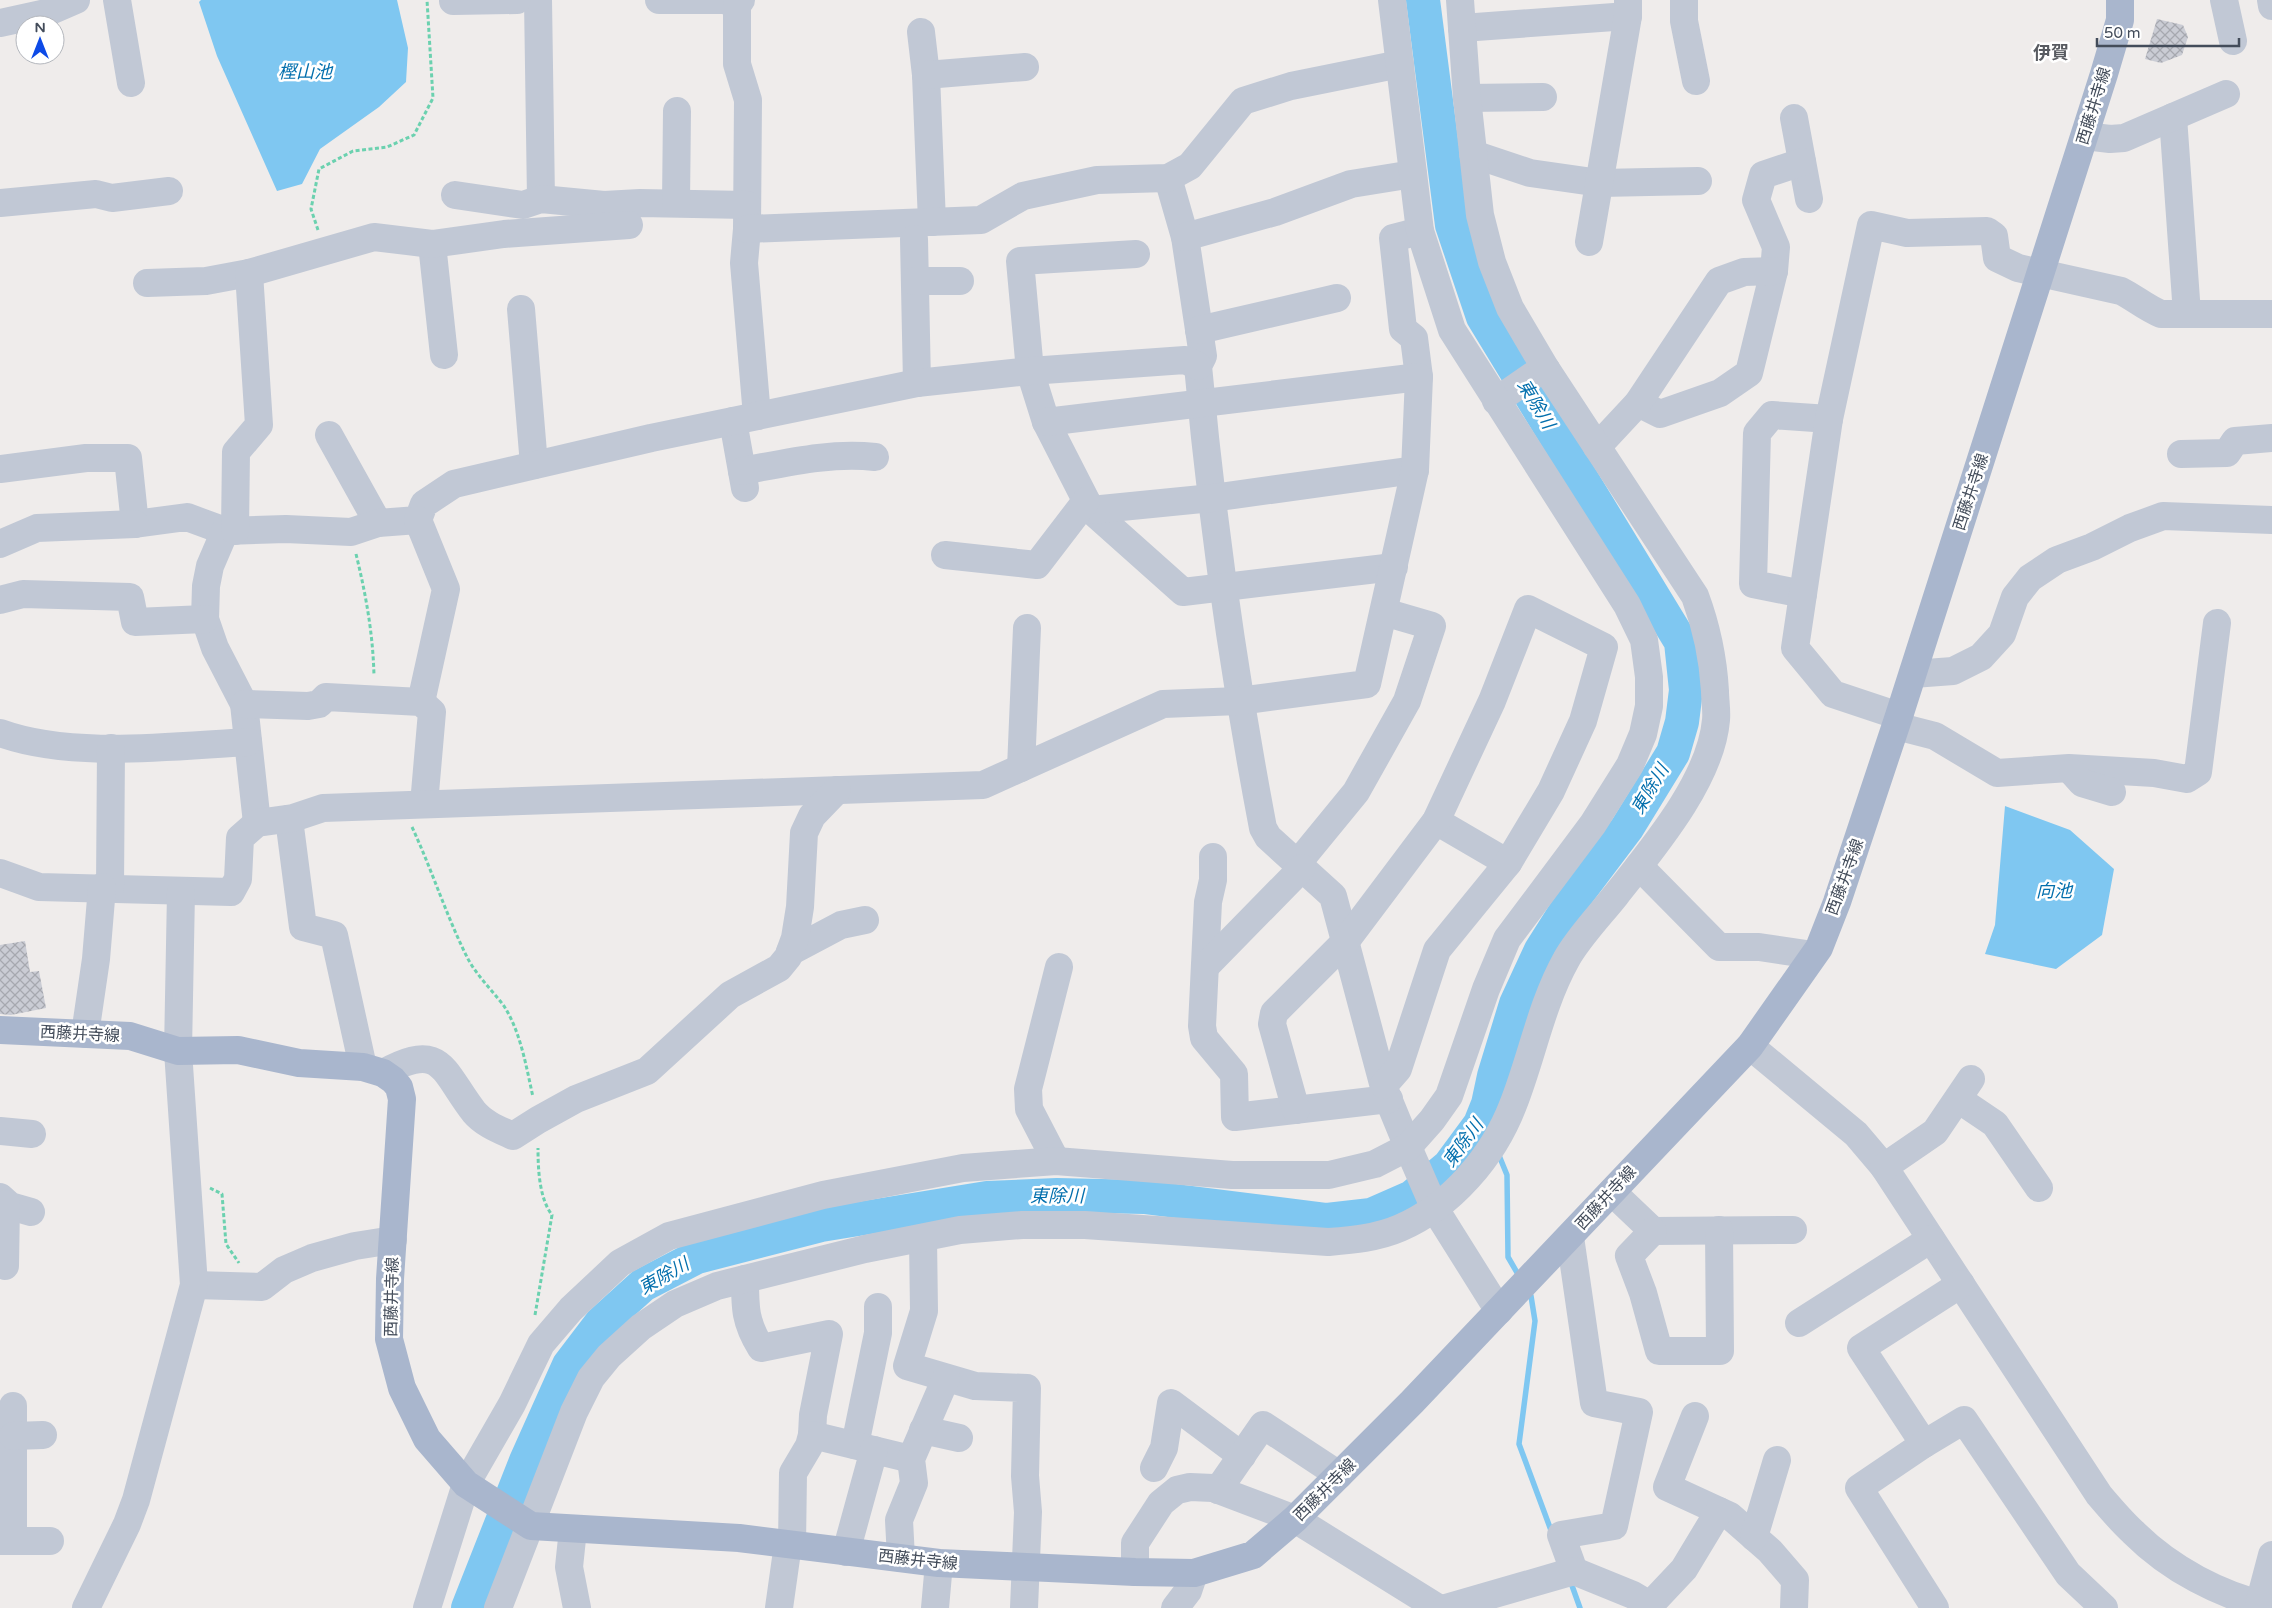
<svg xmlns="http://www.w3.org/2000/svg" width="2272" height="1608" font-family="'Varela Round','Noto Sans JP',sans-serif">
<defs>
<pattern id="building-cross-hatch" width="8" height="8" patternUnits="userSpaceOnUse" patternTransform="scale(1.25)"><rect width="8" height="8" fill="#caccd4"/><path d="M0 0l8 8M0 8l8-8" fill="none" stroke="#a6a8af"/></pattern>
</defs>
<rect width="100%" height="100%" fill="#efeceb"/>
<g fill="#7fc7f1">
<path d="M201,0h196l11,48 -2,34 -27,25 -59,42 -18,35 -25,7 -60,-135 -18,-54z"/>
<path d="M2005,806l65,24 44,39 -12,66 -46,34 -71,-15 10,-29z"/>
</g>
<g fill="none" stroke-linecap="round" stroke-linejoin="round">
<g stroke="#7fc7f1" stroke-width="5.5">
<path d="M1480,1124l8,12"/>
<path d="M1498,1153l9,22 1,82 11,19"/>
<path d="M1528,1291l3,5 4,25 -16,123 33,89"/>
<path d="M1570,1580l10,28"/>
</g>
<path stroke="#7fc7f1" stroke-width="34" d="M468,1608l58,-147 43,-96 32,-42 42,-38 54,-28 124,-32 166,-27 70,-3 87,2 183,23 44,-5 41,-18 37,-31 31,-42 8,-20 6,-28 22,-72 25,-54 31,-49 55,-73 46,-75 9,-31 4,-32 -5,-48 -198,-325 -31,-92 -29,-225"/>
</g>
<g fill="url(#building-cross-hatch)">
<path d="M2157,19l26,6 5,12 -6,18 -21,8 -16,-4z"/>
<path d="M25,941l5,31 9,-1 7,37 -35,7 -11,-1v-69z"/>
</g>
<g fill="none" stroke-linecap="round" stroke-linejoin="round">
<g stroke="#6bd1af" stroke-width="3" stroke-dasharray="4 2.5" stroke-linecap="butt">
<path d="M318,230l-7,-21 8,-40 34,-18 34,-4 27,-12 19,-37 -6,-98"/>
<path d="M356,554c10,41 17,80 18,122"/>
<path d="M412,827c20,43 34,88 55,130 9,18 25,33 37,49 17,27 22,60 29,91"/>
<path d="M210,1188l12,6 4,50 13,19"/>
<path d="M535,1315l17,-100c-13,-17 -14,-47 -14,-67"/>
</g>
<g stroke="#c1c8d5" stroke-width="28">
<path d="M117,0l14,83"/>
<path d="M538,0l3,199"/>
<path d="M659,0h66l12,5"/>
<path d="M741,0l-4,5v59l11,36 -1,129 -3,34 13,153"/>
<path d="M1684,0v21l12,60"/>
<path d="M2224,0l9,41"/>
<path d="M2271,0l1,6"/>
<path d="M453,1l64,-1"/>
<path d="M0,23l46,-10 30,-13"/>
<path d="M1462,28l166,-12"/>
<path d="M921,32l5,43 6,147"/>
<path d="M926,75l99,-8"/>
<path d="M1467,98l76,-1"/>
<path d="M2173,117l14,197"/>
<path d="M1794,118l15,81"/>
<path d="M2085,136l25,3 14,-1 102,-44"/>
<path d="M1473,154l57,19 70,10 98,-2"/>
<path d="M1168,178l17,59 18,119 -5,10c14,155 36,309 65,462l5,9 65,59 52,195 23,56 27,62 64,102"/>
<path d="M455,195l68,10 18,-6 63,6 36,-2 107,2"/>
<path d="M0,203l96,-9 16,4 57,-7"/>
<path d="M676,203l1,-92"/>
<path d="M747,229l234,-9 42,-24 74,-16 71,-2 22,-12 53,-65 48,-15 109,-22"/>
<path d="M1185,237l90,-25 76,-28 62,-10"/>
<path d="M914,239l3,144"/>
<path d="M1589,242l39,-226v-16"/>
<path d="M432,244l12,111"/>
<path d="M1136,254l-116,7 10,110 16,51 45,88 92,82 211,-25"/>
<path d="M915,281h45"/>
<path d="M147,283l59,-2 43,-8"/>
<path d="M521,309l13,156"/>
<path d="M1199,330l138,-32"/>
<path d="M1419,377l-5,-39 -11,-9 -10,-91 27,-7"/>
<path d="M1496,401l42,-29 8,-3"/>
<path d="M1638,403l22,11 60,-21 29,-20 25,-102 2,-24 -20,-47 7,-25 39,-13"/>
<path d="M733,421l12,67"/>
<path d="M329,435l49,88"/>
<path d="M1597,447l41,-44 81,-122 25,-9 30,-1"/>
<path d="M2181,454l46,-1 8,-12 37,-3"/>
<path d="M0,469l86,-11h42l7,66 52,-7 38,14 61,-2 65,3 27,-9 40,-3 6,-16 30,-20 197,-46 266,-55 113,-12 155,-11 13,6"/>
<path d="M742,471c44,-8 88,-19 133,-14"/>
<path d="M1091,510l121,-12 203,-28"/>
<path d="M418,520l28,69 -25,113"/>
<path d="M225,531l-15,35 -4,20 -1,33 10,29 29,56 13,119"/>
<path d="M235,531l1,-79 23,-27 -10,-152 125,-36 58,7 72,-10 125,-9"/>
<path d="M0,544l37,-16 98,-4"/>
<path d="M945,555l92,10 49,-64"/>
<path d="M1803,594l-50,-10 4,-151 15,-18 57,4"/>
<path d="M0,600l23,-6 107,3 5,25 70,-3"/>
<path d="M1913,674l40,-3 28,-14 21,-23 13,-37 15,-19 27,-18 35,-13 38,-19 33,-12 109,4"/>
<path d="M244,704l64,2 11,-2 7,-7 95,5 11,10 -8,92"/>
<path d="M1899,716l-66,-22 -38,-46 34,-229 42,-194 36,8 80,-2 7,5 3,22 21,10 103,23c14,7 25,17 40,23h111"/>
<path d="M1896,726l39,10 62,37 72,-5 85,5 33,6 11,-7 19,-149"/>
<path d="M0,733c71,26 172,13 248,9"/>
<path d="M1021,768l6,-140"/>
<path d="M2073,773l9,10 30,9"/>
<path d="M289,819l14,108 31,8 29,132"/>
<path d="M1436,821l72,42"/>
<path d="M1213,857v23l-5,22 -6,124 2,12 30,36 1,43 154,-18"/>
<path d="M1297,864l59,-72 51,-91 25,-75 -48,-14"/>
<path d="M1639,866l80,81h40l54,8"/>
<path d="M0,873l39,14 192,5 7,-13 2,-41 17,-15 36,-5 30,-10 660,-23 180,-81 76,-3 128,-17 48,-214 4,-93 -373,45"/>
<path d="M110,888l1,-140"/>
<path d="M790,952l51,-27 24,-5"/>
<path d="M1205,967l97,-99"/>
<path d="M85,1034l11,-75 6,-72"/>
<path d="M1750,1046l106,88 28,33 215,328c11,13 22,26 34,37 37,37 88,64 139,75"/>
<path d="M383,1073c60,-33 59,-2 91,39 10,12 26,18 39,24l25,-16 38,-21 71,-28 83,-76 49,-27 9,-11 7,-19 5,-31 4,-74 8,-17 25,-26"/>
<path d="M1958,1099l37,25 44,64"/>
<path d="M1296,1110l-24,-86 2,-11 71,-71 91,-121 56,-120 36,-92 76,38 -21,74 -32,70 -43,72 -71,87 -39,119 -14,16"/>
<path d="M0,1131l32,3"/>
<path d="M1056,1161l-27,-52 -1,-20 31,-122"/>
<path d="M1884,1167l51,-35 36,-53"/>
<path d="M1612,1192l41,39 140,-1"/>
<path d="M0,1197l10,9 21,6"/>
<path d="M1653,1231l-24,25 14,37 16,58h61l-1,-121"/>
<path d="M1570,1237l24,166 45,9 -25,114 -53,9 13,36"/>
<path d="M923,1238l1,73 -17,55 68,20 52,2 -2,88 3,36 -4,96"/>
<path d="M5,1266l1,-62"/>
<path d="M745,1279c0,29 0,43 16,69l68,-14 -16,81 -1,20"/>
<path d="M194,1285l68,2 22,-17 28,-12 43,-12 38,-6"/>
<path d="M1799,1323l132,-84"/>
<path d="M13,1406v135"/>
<path d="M1695,1416l-28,71 63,29 40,35 25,29 -1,28"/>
<path d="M923,1430l36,8"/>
<path d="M13,1436l30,-1"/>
<path d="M1924,1444l-63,-96 100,-64"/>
<path d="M855,1445l23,-112v-26"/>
<path d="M1154,1468l10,-20 7,-45 71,53"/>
<path d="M1218,1490l45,-65 76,50"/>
<path d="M573,1529l-4,38 8,41"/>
<path d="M1754,1537l23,-77"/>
<path d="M0,1541h50"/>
<path d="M792,1545l1,-72 16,-27 3,-11 99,24"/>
<path d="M846,1552l28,-102"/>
<path d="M901,1558l-2,-38 15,-37 -3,-24 35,-81"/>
<path d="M1135,1572v-29l26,-40 16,-13 13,-3 23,1 82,31 143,89"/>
<path d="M86,1608l41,-84 9,-24 58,-215 -16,-234 3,-159"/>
<path d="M427,1608l39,-124 46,-80 29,-60 30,-35 49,-46 49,-27 154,-41 140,-27 93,-7 176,14h97l46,-11 33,-17 24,-27 17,-24 37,-107 21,-50 86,-115 37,-59 13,-31 6,-28v-29l-5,-37 -17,-35 -175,-275 -32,-99 -28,-231"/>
<path d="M498,1608l76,-196 17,-34 18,-22 32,-29 34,-23 42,-18 148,-37 95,-19 62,-5h63l243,17c24,-2 49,-4 72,-14 51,-22 93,-71 113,-123 19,-48 28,-100 53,-145 11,-21 35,-46 50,-65 37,-47 95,-115 100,-175 1,-9 -1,-20 -1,-29 -2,-34 -8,-63 -20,-95l-149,-227 -36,-61 -18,-46 -12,-47 -13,-117 -7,-98"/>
<path d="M779,1608l9,-64"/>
<path d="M935,1608l4,-45"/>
<path d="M1175,1608l13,-17 6,-18"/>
<path d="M1446,1608l128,-37 59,24 17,10 34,-36 35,-58"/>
<path d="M1935,1608l-76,-120 65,-44 40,-24 104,154 36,34"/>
<path d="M2258,1608l14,-53"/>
</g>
<path stroke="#a9b6cd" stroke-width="28" d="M0,1030l130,6 48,15 60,-1 61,13 64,4 20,6 10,7 6,7 3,12 -12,180 -1,60 13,49 25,51 39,45 65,42 208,12 200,25 196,9 59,1 59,-18 42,-36 117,-117 338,-356 69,-98 18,-46 62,-186 205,-642 16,-54v-20"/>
</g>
<g text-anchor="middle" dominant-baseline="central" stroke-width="5" stroke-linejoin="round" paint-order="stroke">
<g font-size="16" fill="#434c5a" stroke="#fff">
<text transform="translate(2094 106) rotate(-73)">西藤井寺線</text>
<text transform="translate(1971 492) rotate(-72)">西藤井寺線</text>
<text transform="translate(1845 877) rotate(-70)">西藤井寺線</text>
<text transform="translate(80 1034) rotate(3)">西藤井寺線</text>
<text transform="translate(1606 1198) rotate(-47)">西藤井寺線</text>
<text transform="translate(392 1297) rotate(-89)">西藤井寺線</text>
<text transform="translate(1325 1490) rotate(-45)">西藤井寺線</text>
<text transform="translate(918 1560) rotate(6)">西藤井寺線</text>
</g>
<g font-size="18" font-weight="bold" fill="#585b61" stroke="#fff">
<text x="2051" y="53">伊賀</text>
</g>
<g font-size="18" font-style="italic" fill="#036fad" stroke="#fff">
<text x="305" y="72">樫山池</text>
<text transform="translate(1536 404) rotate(59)">東除川</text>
<text transform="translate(1650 789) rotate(-59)">東除川</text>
<text x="2054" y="891">向池</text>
<text transform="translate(1463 1143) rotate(-54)">東除川</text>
<text x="1057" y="1196">東除川</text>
<text transform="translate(664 1276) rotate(-30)">東除川</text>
</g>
</g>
<g transform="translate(40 40)"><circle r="24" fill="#ffffff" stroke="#b4b7bd"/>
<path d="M0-4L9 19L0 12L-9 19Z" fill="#0d4ae7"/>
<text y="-8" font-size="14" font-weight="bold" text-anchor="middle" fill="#434c5a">N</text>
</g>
<path d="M2097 38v8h142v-8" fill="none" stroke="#434c5a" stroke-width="2.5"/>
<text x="2104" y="38" font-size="15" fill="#434c5a" stroke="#ffffff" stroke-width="4" paint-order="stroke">50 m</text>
</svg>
